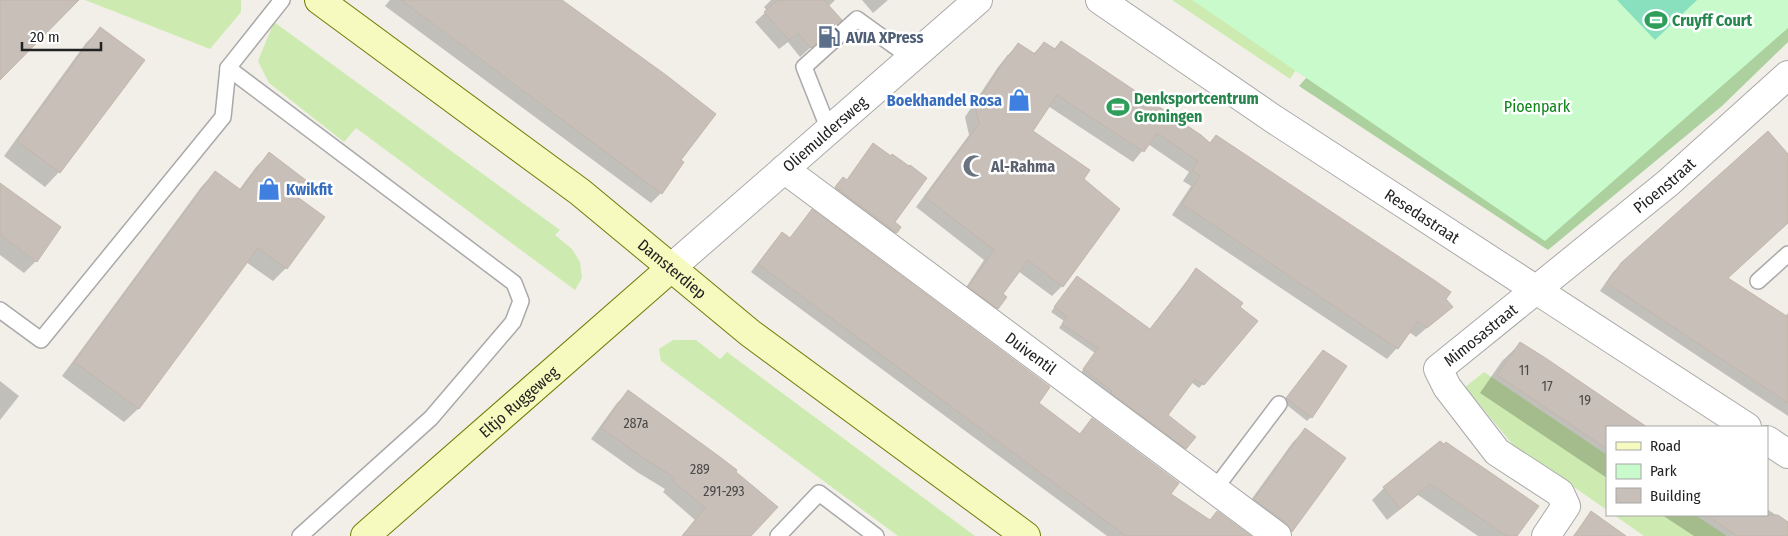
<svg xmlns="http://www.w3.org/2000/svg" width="1788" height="536" font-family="'Fira Sans Condensed',sans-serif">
<rect width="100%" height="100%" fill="#f2efe9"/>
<g fill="#cdebb0">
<path d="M85,0h156v12l-31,37z"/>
<path d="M1172,0h187l-46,44 -23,35z"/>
<path d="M274,22l286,208 -5,5 17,14 8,13 2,16 -7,12 -219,-162 -12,14 -75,-59 -11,-22z"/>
<path d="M673,340h23l24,19 7,-7 248,184h-77l-237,-175 -2,-12z"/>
<path d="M1484,372l123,83v55l-94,-65 -48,-58z"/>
<path d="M1614,515h81l32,21h-83z"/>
</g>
<path fill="#add19e" d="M1788,0v42l-66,64 -174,144 -249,-164 50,-57z"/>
<path fill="#c8facc" d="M1192,0h596v28l-243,213z"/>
<path fill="#88e0be" d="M1617,0h80l-42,40z"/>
<g fill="#0003">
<path d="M390,0h173l-1,2 117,158 -18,33 -10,10 -266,-197z"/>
<path d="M771,0h64l-7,7 2,23 -30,27 -12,-15 -9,7 -24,-27 12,-11 -3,-4z"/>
<path d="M862,0h26l-15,13z"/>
<path d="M100,29l-41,143 -14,15 -41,-31 82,-113z"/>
<path d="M1061,42l148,102 7,-8 228,163 7,8 -35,30 -7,-5 -12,16 -10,11 -215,-144 19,-29 -8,-5 6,-9 -41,-28 -15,18 -85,-56 -17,25 51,48 -20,107 -10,10 -34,-25 -17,24 -4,13 -10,11 -28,-21 25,-38 -68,-53 53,-72 -4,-18 33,-50 10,-12 10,-11 15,10 11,-11 9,7z"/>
<path d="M869,149l24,73 7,6 -8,9 -60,-45 7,-10 7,-1z"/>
<path d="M269,154l26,42 -9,72 -13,13 -27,-19 -108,147 -14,13 -62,-46 140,-190 13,-14 24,18 17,-23z"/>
<path d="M0,184l36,77 -12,12 -24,-18z"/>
<path d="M812,211l225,192 42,32 13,-16 77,75 40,27 40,15h-142l-356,-264 23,-30 8,-8 7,5z"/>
<path d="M1622,264h44l119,52 3,-3v103l-188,-125 13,-19z"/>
<path d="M1196,269l7,115 -4,4 -8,-6 -24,34 18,32 -4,4 -101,-78 15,-21 -36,-25 5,-7 -13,-9 26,-35 72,53z"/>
<path d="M1520,344l125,83h-38v51l-127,-85 22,-32z"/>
<path d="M1323,351l-12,66 -4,4 -24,-19z"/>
<path d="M0,381l19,15 -19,24z"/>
<path d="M628,392l121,144h-67l13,-16 -32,-28 2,-3 -28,-17 -46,-33 26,-36z"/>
<path d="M1305,430l39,28 -58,78 -43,-25 50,-69z"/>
<path d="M1440,442l76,94h-38l-60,-41 -31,25 -15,-20 12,-12z"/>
<path d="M1767,509l21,14v13h-94l-32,-21h105z"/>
<path d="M1591,513l32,23h-50z"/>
</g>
<g fill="#c7bfb8" stroke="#c4b6ab">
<path d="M0,0h79l-79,80z"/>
<path d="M401,0h161l104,75 50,39 -35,46 3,2 -22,32z"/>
<path d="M778,0h46l18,20 -31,28 -13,-15 -9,7 -25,-28z"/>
<path d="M100,27l45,33 -85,113 -43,-32z"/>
<path d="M1061,41l140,94 9,8 6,-8 218,145 17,12 -5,7 7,8 -26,21 -9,-7 -20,28 -216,-145 18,-28 -8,-6 6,-9 -41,-28 -13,19 -87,-57 -24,36 57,39 -6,9 36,30 -57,78 -35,-27 -25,34 4,3 -9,12 -30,-22 26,-37 -69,-53 54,-73 -4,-18 33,-51 1,1 9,-13 17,11 9,-12 11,7z"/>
<path d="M1768,131l20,23v69l-60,55 60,39v86l-181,-120 14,-20z"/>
<path d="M873,143l18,13 1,-2 17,12 1,-1 17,13 -32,44 6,5 -4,6 -62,-46 8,-10 4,3z"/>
<path d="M269,152l38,29 -11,15 29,21 -38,52 -29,-21 -119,161 -65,-47 141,-191 26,19z"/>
<path d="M0,183l61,44 -24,35 -37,-27z"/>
<path d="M812,209l238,178 -11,16 41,31 12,-16 87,65 -8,11 39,26 7,-9 34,25h-125l-368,-272 24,-32 8,6z"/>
<path d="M1196,268l47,35 -3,4 18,14 -54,64 -9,-6 -27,36 28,22 -10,12 -75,-56 1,-2 -29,-22 15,-21 -36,-24 5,-8 -13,-9 23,-31 73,53 32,-40z"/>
<path d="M1520,342l24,15 103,70h-40v22l-110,-74z"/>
<path d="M1323,350l24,16 -35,52 -26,-20z"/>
<path d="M628,390l92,67 17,13 -1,2 42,35 -27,29h-69l23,-28 -32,-27 2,-3 -27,-17 -47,-33z"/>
<path d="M1305,428l41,30 -54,74 -6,-9 -32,-24z"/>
<path d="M1440,441l4,3 2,-2 93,64 -22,30h-10l-77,-52 -30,25 -17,-22z"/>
<path d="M1591,511l35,25h-52z"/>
<path d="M1706,515h72l10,7v14h-51z"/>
</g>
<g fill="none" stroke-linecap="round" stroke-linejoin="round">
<defs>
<g id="lane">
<path d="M228,68l286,215 7,18 -8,21 -82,96 -131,118"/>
<path d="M829,130l-25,-63 53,-48 54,39"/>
<path d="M1758,281l30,-27"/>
<path d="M0,310l41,30 182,-223 5,-49 54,-68"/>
<path d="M1214,490l65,-86"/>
<path d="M778,536l41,-43 57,43"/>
</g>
<g id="street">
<path id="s1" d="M1100,0l172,118 475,309"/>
<path id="s2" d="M784,169l493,367"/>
<path id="s3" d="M671,268l307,-268"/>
<path d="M1767,440l21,14"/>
<path id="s4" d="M1546,536l20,-30 -6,-13 -63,-41 -50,-65 -9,-18 230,-186 120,-108"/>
</g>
<g id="secondary">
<path id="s5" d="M319,0l261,192 170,141 276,203"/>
<path id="s6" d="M365,536l306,-268"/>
</g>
</defs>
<use href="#lane" stroke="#a9a9a9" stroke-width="18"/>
<use href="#street" stroke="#a9a9a9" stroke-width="30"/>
<use href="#secondary" stroke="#707d05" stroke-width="30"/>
<use href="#lane" stroke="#fff" stroke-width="15"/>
<use href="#street" stroke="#fff" stroke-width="28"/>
<use href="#secondary" stroke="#f7fabf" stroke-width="28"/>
</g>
<defs>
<symbol id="stadium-bare" viewBox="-9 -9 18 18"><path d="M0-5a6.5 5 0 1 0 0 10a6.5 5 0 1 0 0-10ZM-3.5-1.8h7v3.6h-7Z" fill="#2e9e5b" stroke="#fff" stroke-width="2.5" paint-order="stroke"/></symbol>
<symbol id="fuel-bare" viewBox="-9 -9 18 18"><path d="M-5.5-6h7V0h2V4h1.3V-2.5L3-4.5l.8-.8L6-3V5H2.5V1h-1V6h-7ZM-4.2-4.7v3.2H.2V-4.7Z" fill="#5c6f8a" stroke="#fff" stroke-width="2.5" paint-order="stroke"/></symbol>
<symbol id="shop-bare" viewBox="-9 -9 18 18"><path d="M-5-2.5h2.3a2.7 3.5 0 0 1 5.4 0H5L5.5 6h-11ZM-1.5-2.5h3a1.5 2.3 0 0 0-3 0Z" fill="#3f7fe0" stroke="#fff" stroke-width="2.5" paint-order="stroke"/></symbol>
<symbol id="mosque-bare" viewBox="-9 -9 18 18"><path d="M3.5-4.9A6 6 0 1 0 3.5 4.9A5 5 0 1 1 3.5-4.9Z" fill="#6b7280" stroke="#fff" stroke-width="2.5" paint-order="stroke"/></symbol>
</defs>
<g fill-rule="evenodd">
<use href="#stadium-bare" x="1640" y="4" width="32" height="32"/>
<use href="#fuel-bare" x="813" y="21" width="32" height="32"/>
<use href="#shop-bare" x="1003" y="84" width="32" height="32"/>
<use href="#stadium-bare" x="1102" y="91" width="32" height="32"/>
<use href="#mosque-bare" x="958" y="150" width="32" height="32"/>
<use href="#shop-bare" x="253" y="173" width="32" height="32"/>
</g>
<g text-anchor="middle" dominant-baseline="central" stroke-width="5" stroke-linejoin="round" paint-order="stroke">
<g font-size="14" fill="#4b4948">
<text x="1524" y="370">11</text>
<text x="1547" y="386">17</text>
<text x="1585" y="400">19</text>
<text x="636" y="423">287a</text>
<text x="700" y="469">289</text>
<text x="724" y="491">291-293</text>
</g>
<g font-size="16" font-weight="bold" fill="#27864d" stroke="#fff" text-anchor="start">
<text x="1672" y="20">Cruyff Court</text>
<text x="1134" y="98">Denksportcentrum<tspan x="1134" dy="18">Groningen</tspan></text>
</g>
<g font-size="16" font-weight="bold" fill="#4e5e75" stroke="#fff" text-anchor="start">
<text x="846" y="37">AVIA XPress</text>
</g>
<g font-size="16" font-weight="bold" fill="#366cbe" stroke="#fff" text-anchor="end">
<text x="1002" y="100">Boekhandel Rosa</text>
<text x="286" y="189" text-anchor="start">Kwikfit</text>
</g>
<g font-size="16" fill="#0c8416" stroke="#fff">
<text x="1537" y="106">Pioenpark</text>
</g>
<g font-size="16" fill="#222" stroke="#fff">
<text stroke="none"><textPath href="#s3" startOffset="204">Oliemuldersweg</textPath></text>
<text stroke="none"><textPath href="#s4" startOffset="519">Pioenstraat</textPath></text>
<text stroke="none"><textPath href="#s1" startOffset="388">Resedastraat</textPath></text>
<text stroke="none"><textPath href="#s5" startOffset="444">Damsterdiep</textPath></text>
<text stroke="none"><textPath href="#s4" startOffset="282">Mimosastraat</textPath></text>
<text stroke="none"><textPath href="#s2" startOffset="308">Duiventil</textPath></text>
<text stroke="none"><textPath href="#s6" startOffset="204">Eltjo Ruggeweg</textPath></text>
</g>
<g font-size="16" font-weight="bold" fill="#5b616d" stroke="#fff" text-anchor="start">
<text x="991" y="166">Al-Rahma</text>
</g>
</g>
<rect x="1606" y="426" width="162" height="90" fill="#ffffff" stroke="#a7a7a7"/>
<rect x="1616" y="442" width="25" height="8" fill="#f7fabf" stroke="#a7a7a7"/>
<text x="1650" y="451" font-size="15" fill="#222222">Road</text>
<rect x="1616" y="464" width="25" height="15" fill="#c8facc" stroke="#a7a7a7"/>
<text x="1650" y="476" font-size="15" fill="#222222">Park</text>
<rect x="1616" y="488" width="25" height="15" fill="#c7bfb8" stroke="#a7a7a7"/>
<text x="1650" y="501" font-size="15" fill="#222222">Building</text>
<path d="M22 42v8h79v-8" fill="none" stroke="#222222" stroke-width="2.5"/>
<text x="30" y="42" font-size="15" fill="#222222" stroke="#ffffff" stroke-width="4" paint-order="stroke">20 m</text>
</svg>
